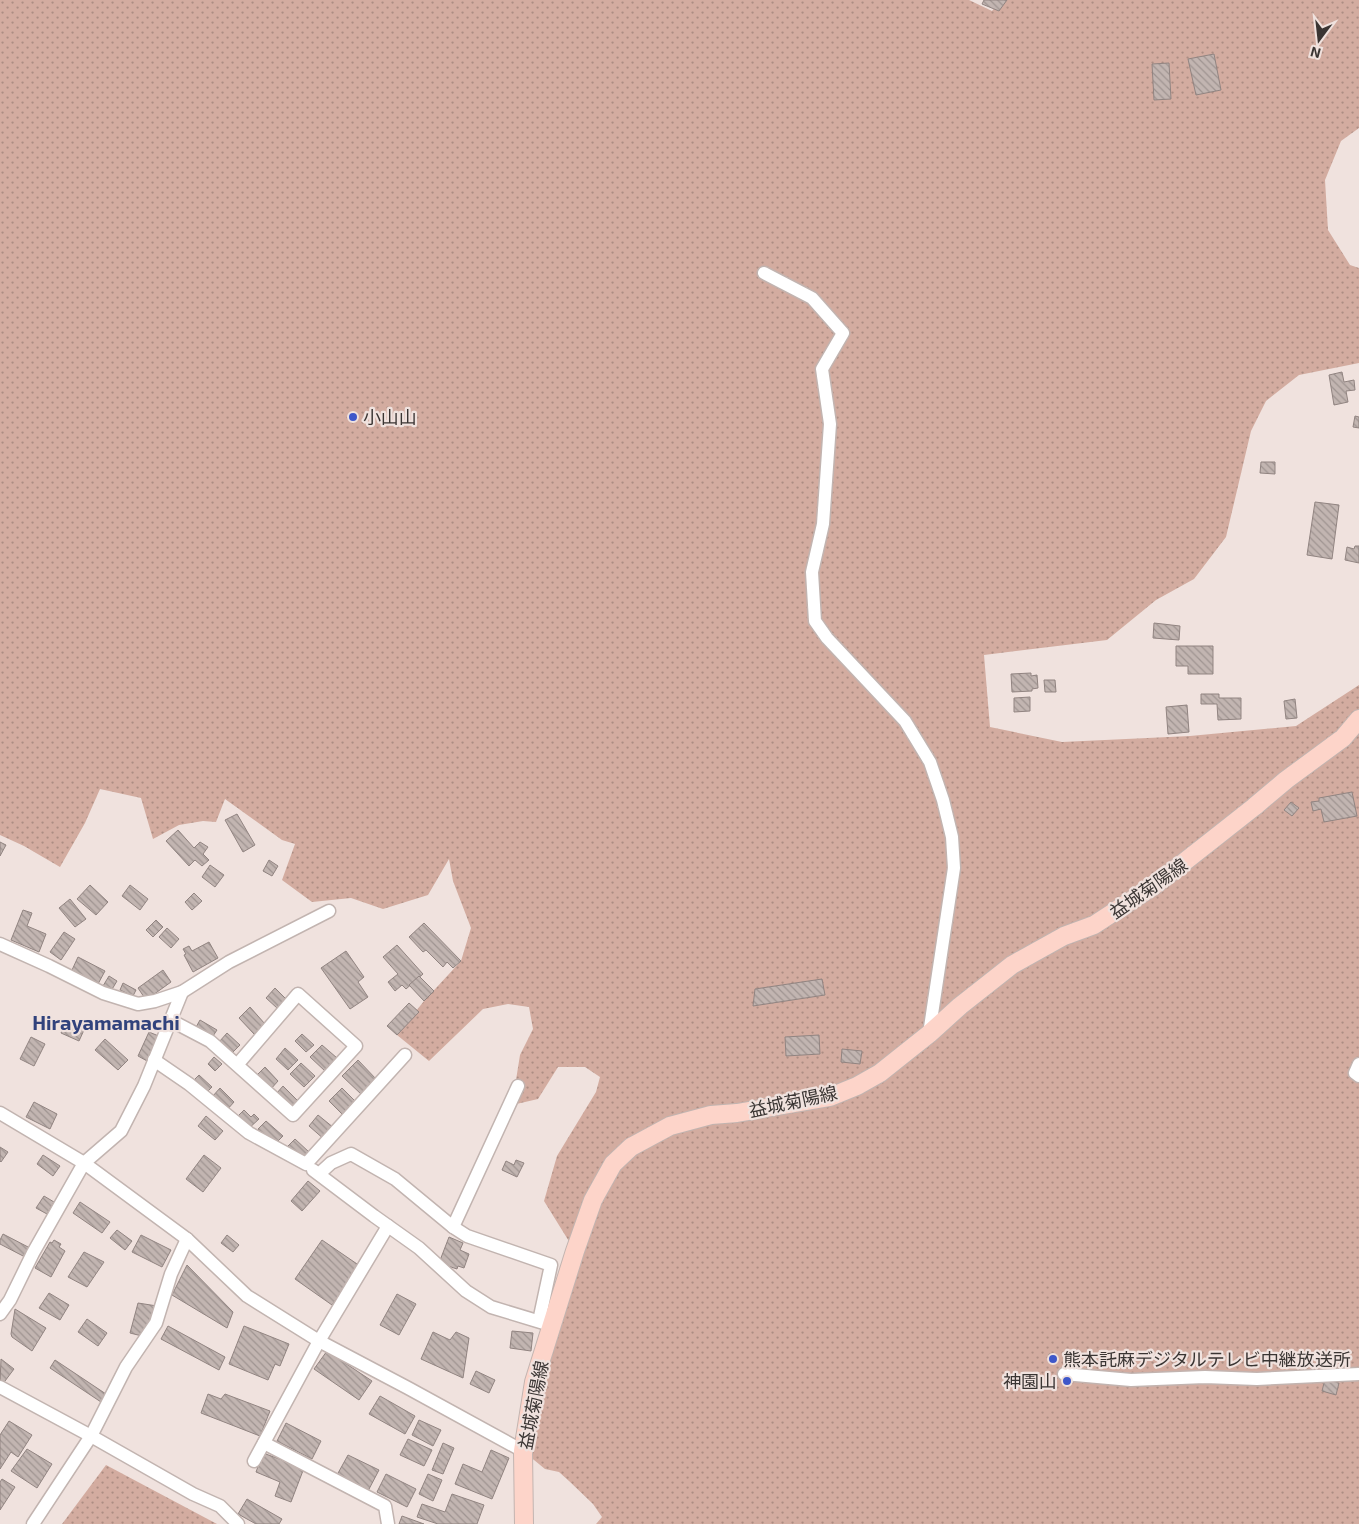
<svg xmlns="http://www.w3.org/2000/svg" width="1359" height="1524" font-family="'Exo 2','Noto Sans JP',sans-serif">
<defs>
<pattern id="park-dots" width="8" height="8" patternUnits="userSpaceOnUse" patternTransform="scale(1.25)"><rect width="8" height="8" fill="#d3aca0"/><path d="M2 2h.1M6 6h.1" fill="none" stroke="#ac8d83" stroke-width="1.8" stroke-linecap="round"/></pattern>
<pattern id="building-back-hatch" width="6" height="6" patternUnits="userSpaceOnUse" patternTransform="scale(1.25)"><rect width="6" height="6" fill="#c2b5b1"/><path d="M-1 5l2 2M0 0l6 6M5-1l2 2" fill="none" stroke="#9f9491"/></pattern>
</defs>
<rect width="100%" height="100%" fill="#f0e2de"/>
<g fill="url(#park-dots)">
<path d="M0,0h969l23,11 9,-11h358v128l-18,13 -16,39 3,50 22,35 9,3v95l-60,12 -33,26 -15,30 -25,106 -32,42 -38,21 -49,40 -123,15 6,72 72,15 128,-6 106,-10 63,-41v839h-763l6,-7 -9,-13 -24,-23 -10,-9 -14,-3 -22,-18 52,-200 -31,-50 13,-45 39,-64 4,-15 -15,-10h-27l-20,32 -26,6 8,-50 13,-26 -4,-22 -21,-3 -25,5 -54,52 -32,-26 27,-34 37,-40 10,-33 -18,-47 -4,-22 -21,36 -45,14 -32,-11 -39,4 -30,-22 13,-36 -13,-4 -57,-41 -9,23 -13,-1 -24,4 -26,14 -12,-41 -41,-9 -15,34 -25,44 -36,-21 -24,-11z"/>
<path d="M106,1465l111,59h-155z"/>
</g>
<g fill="url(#building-back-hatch)" stroke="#918481">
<path d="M984,0h23l-8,11 -17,-7z"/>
<path d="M1214,54l7,36 -25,5 -8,-36z"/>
<path d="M1169,63l2,36 -17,1 -2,-36z"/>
<path d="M1342,372l2,10 10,-2 1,10 -9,1 2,11 -14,3 -5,-30z"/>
<path d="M1355,416l4,1v11l-6,-1z"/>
<path d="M1261,462h14v12l-15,-1z"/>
<path d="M1315,502l24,3 -7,54 -25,-4z"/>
<path d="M1355,546h4v17l-14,-3 2,-13 7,2z"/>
<path d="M1154,623l26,3 -1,14 -26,-2z"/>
<path d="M1176,646h37v28h-25v-8h-12z"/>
<path d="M1031,673v3l6,-1 1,13 -6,1v2l-20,1 -1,-18z"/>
<path d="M1044,680h11l1,12h-11z"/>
<path d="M1201,694h18v4h22v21l-23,1 -1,-16h-16z"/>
<path d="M1030,697v14l-16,1v-14z"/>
<path d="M1295,699l2,19 -11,1 -2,-18z"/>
<path d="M1187,705l2,27 -21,2 -2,-27z"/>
<path d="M1352,792l5,24 -33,6 -3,-13 -8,2 -2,-9 8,-1v-3z"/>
<path d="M1291,802l8,6 -7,8 -8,-6z"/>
<path d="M237,814l18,31 -12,7 -18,-32z"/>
<path d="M178,830l16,18 6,-6 8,5 -5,7 6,6 -7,6 -7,-6 -6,6 -23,-25z"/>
<path d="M0,842l6,3 -6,11z"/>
<path d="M269,860l9,6 -6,10 -9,-5z"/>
<path d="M210,865l14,10 -9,12 -13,-10z"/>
<path d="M90,885l18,17 -12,13 -19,-16z"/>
<path d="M130,885l18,14 -8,11 -18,-14z"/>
<path d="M194,893l8,8 -10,9 -7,-8z"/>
<path d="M70,899l16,20 -11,8 -16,-19z"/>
<path d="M23,910l9,3 -5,13 19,8 -7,18 -28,-12z"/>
<path d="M156,920l7,7 -10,10 -7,-7z"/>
<path d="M424,923l37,38 -8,7 -6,-6 -4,5 -17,-17 -3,2 -14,-15z"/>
<path d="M167,928l12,11 -8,9 -12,-11z"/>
<path d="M64,932l11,7 -14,21 -11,-8z"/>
<path d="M209,942l9,16 -25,14 -9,-17 2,-1 -3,-5 6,-3 3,5z"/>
<path d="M397,945l26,29 -17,15 -4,-4 -7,6 -7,-9 10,-8 -15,-17z"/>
<path d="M346,951l18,26 -6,5 10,15 -18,12 -29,-41z"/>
<path d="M78,957l27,14 -7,13 -26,-14z"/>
<path d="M163,970l8,12 -25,18 -8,-12z"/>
<path d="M109,976l8,5 -6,10 -8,-5z"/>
<path d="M419,976l15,15 -10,10 -15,-16z"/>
<path d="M822,979l3,16 -72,11 2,-17z"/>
<path d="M123,983l13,7 -3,6 -13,-6z"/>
<path d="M275,988l11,11 -9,9 -11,-10z"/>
<path d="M409,1003l10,9 -22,23 -10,-9z"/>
<path d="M250,1007l15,17 -11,10 -15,-16z"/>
<path d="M200,1020l17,10 -6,9 -16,-10z"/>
<path d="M66,1022l18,8 -5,11 -18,-8z"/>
<path d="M149,1032l12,5 -12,25 -11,-6z"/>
<path d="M227,1033l13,12 -9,9 -12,-12z"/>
<path d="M302,1034l12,11 -8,7 -11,-11z"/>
<path d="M819,1035l1,19 -34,2 -1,-19z"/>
<path d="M31,1037l14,7 -11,22 -14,-7z"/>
<path d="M105,1039l23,21 -10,10 -23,-20z"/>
<path d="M322,1045l15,13 -12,13 -15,-14z"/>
<path d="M285,1048l13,12 -10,10 -12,-11z"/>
<path d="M842,1049l20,2 -2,13 -19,-2z"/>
<path d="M214,1057l8,7 -7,7 -7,-7z"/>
<path d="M358,1060l19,20 -15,15 -20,-19z"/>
<path d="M301,1063l14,13 -11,11 -14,-13z"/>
<path d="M265,1067l13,14 -8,9 -14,-14z"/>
<path d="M199,1075l13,12 -7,7 -13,-12z"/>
<path d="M283,1086l15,15 -8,8 -14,-15z"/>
<path d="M220,1088l14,14 -8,9 -14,-14z"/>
<path d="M342,1088l16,16 -13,13 -16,-16z"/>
<path d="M34,1102l23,12 -7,15 -24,-12z"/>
<path d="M244,1110l7,7 3,-3 5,5 -12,11 -11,-12z"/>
<path d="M318,1115l16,13 -9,12 -16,-14z"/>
<path d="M206,1116l17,15 -8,9 -17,-14z"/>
<path d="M266,1121l17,15 -8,8 -17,-15z"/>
<path d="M295,1139l14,13 -7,8 -14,-14z"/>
<path d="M0,1147l8,5 -7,10 -1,-1z"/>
<path d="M43,1155l17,11 -7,10 -16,-12z"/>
<path d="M204,1155l17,13 -18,24 -17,-13z"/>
<path d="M516,1160l8,3 -7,14 -15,-7 4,-9 8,4z"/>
<path d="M308,1181l12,10 -18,20 -11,-10z"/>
<path d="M44,1196l10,6 -7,12 -11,-6z"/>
<path d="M80,1202l30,20 -8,11 -29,-20z"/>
<path d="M117,1230l15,11 -7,9 -15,-12z"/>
<path d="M3,1234l27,14 -5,9 -25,-13v-4z"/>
<path d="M141,1235l30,15 -9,17 -30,-15z"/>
<path d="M227,1235l12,10 -6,7 -12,-9z"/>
<path d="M449,1237l14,6 -3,7 9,4 -5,14 -6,-2 -1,3 -18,-6z"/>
<path d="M54,1240l7,4 -2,3 6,4 -14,26 -16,-9 15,-26 2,1z"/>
<path d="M322,1240l38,26 -28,39 -37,-26z"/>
<path d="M84,1252l20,10 -17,25 -19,-10z"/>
<path d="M187,1265l46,47 -6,16 -55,-33z"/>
<path d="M49,1293l20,12 -9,15 -21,-12z"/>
<path d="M397,1294l19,10 -17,31 -19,-10z"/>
<path d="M138,1303l19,3 -11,31 -16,-4z"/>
<path d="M15,1309l31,19 -14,23 -20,-14 -1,-3z"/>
<path d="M87,1319l20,14 -9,13 -20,-14z"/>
<path d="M168,1326l57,31 -6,13 -58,-31z"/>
<path d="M244,1326l45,18 -9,22 -5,-2 -7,16 -39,-16z"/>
<path d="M512,1331l21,2 -2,18 -21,-3z"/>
<path d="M433,1332l17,8 6,-8 13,6 -6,40 -42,-19z"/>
<path d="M327,1351l45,30 -13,19 -45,-31z"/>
<path d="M1049,1354l8,1 -1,8 -7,-1z"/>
<path d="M1,1359l13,10 -12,16 -2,-2z"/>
<path d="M55,1360l54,36 -5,8 -54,-36z"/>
<path d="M476,1371l19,9 -6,13 -19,-9z"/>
<path d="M1325,1379l14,4 -3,12 -14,-4z"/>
<path d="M208,1394l13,5 4,-5 45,17 -10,25 -59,-23z"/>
<path d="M380,1396l35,20 -10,18 -36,-20z"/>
<path d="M419,1420l22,10 -8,16 -21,-11z"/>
<path d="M9,1421l23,14 -14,22 -7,-5 -11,17v-34z"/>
<path d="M286,1423l35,18 -9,18 -35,-18z"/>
<path d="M408,1439l24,11 -8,16 -24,-11z"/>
<path d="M443,1443l11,5 -11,26 -11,-4z"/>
<path d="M27,1449l25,15 -15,24 -26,-17z"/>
<path d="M491,1450l18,8 -17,41 -37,-15 8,-20 19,8z"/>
<path d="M263,1453l41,15 -13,34 -16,-6 5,-14 -24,-10z"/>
<path d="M348,1455l31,15 -11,21 -31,-16z"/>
<path d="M386,1474l30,15 -9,18 -30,-15z"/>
<path d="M428,1474l14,6 -9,21 -14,-7z"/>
<path d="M2,1479l13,8 -15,23v-28z"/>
<path d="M452,1494l32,11 -7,19h-39l-21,-7 5,-13 23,8z"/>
<path d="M247,1499l35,20 -3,5h-23l-18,-10z"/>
<path d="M402,1516l22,8h-25z"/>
</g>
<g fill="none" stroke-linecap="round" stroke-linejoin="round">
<defs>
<g id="street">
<path d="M764,273l48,25 31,35 -21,36 8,55 -7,100 -11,48 3,49 12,17 78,83 25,41 13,38 9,37 2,31 -25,166"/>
<path d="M0,944l49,22 54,27 35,11 17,-3 27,-9 47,-30 100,-51"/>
<path d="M170,1020l40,21 83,74 63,-69 -58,-52 -61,71"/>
<path d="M154,1060l35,24 60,49 57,31 99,-109"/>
<path d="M1359,1064l-4,9 4,3"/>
<path d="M0,1113l84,50 103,76 60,57 72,45 89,47 115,63"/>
<path d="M313,1170l61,46 45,32 47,43 25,16 56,17"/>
<path d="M319,1174l12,-11 20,-9 44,25 58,48 14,9 84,29 -12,56"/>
<path d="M453,1227l65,-141"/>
<path d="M0,1314l10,-14 23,-47 51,-90 37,-32 23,-45 38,-94"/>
<path d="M1064,1374l67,6 74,-3 52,2 102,-5"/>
<path d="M0,1387l91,49 102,58 27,12 18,18"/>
<path d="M264,1443l121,63 3,18"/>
<path d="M254,1461l65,-120 69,-115"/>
<path d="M33,1524l58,-88 35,-69 30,-44 15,-49 16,-35"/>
</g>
<path id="secondary" d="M524,1524l-1,-73 11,-69 41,-131 18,-51 20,-36 18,-17 39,-21 41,-11 26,-2 93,-16 27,-11 23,-13 49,-39 31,-28 52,-41 52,-29 30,-11 61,-40 99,-78 32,-27 57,-42 16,-19"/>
</defs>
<use href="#street" stroke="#c2b4b0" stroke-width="15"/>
<use href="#secondary" stroke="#c2b4b0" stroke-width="20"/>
<use href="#street" stroke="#fff" stroke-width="12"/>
<use href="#secondary" stroke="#fdd4c9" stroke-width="18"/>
</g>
<g fill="#3e57c9" stroke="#f0e2de" stroke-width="2">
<circle cx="353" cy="417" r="5"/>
<circle cx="1053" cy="1359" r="5"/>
<circle cx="1067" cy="1381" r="5"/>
</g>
<g text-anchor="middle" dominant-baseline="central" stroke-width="4.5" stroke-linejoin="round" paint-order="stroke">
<g font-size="18" fill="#3a3533" stroke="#f0e2de" text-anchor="start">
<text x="363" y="417">小山山</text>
<text x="1063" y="1359">熊本託麻デジタルテレビ中継放送所</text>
<text x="1057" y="1381" text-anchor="end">神園山</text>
</g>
<g font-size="18" fill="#3a3533" stroke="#f0e2de">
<text transform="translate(1148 888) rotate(-35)">益城菊陽線</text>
<text transform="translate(793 1101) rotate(-12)">益城菊陽線</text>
<text transform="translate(533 1405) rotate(-79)">益城菊陽線</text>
</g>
<g font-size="20" font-weight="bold" fill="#31427c" stroke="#f0e2de">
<text x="106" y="1022">Hirayamamachi</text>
</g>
</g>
<g transform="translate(1319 40) rotate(195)" stroke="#f0e2de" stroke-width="4" paint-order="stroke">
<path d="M0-4L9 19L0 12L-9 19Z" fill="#3a3533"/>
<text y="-8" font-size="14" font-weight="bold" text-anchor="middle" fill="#3a3533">N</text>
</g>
</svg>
